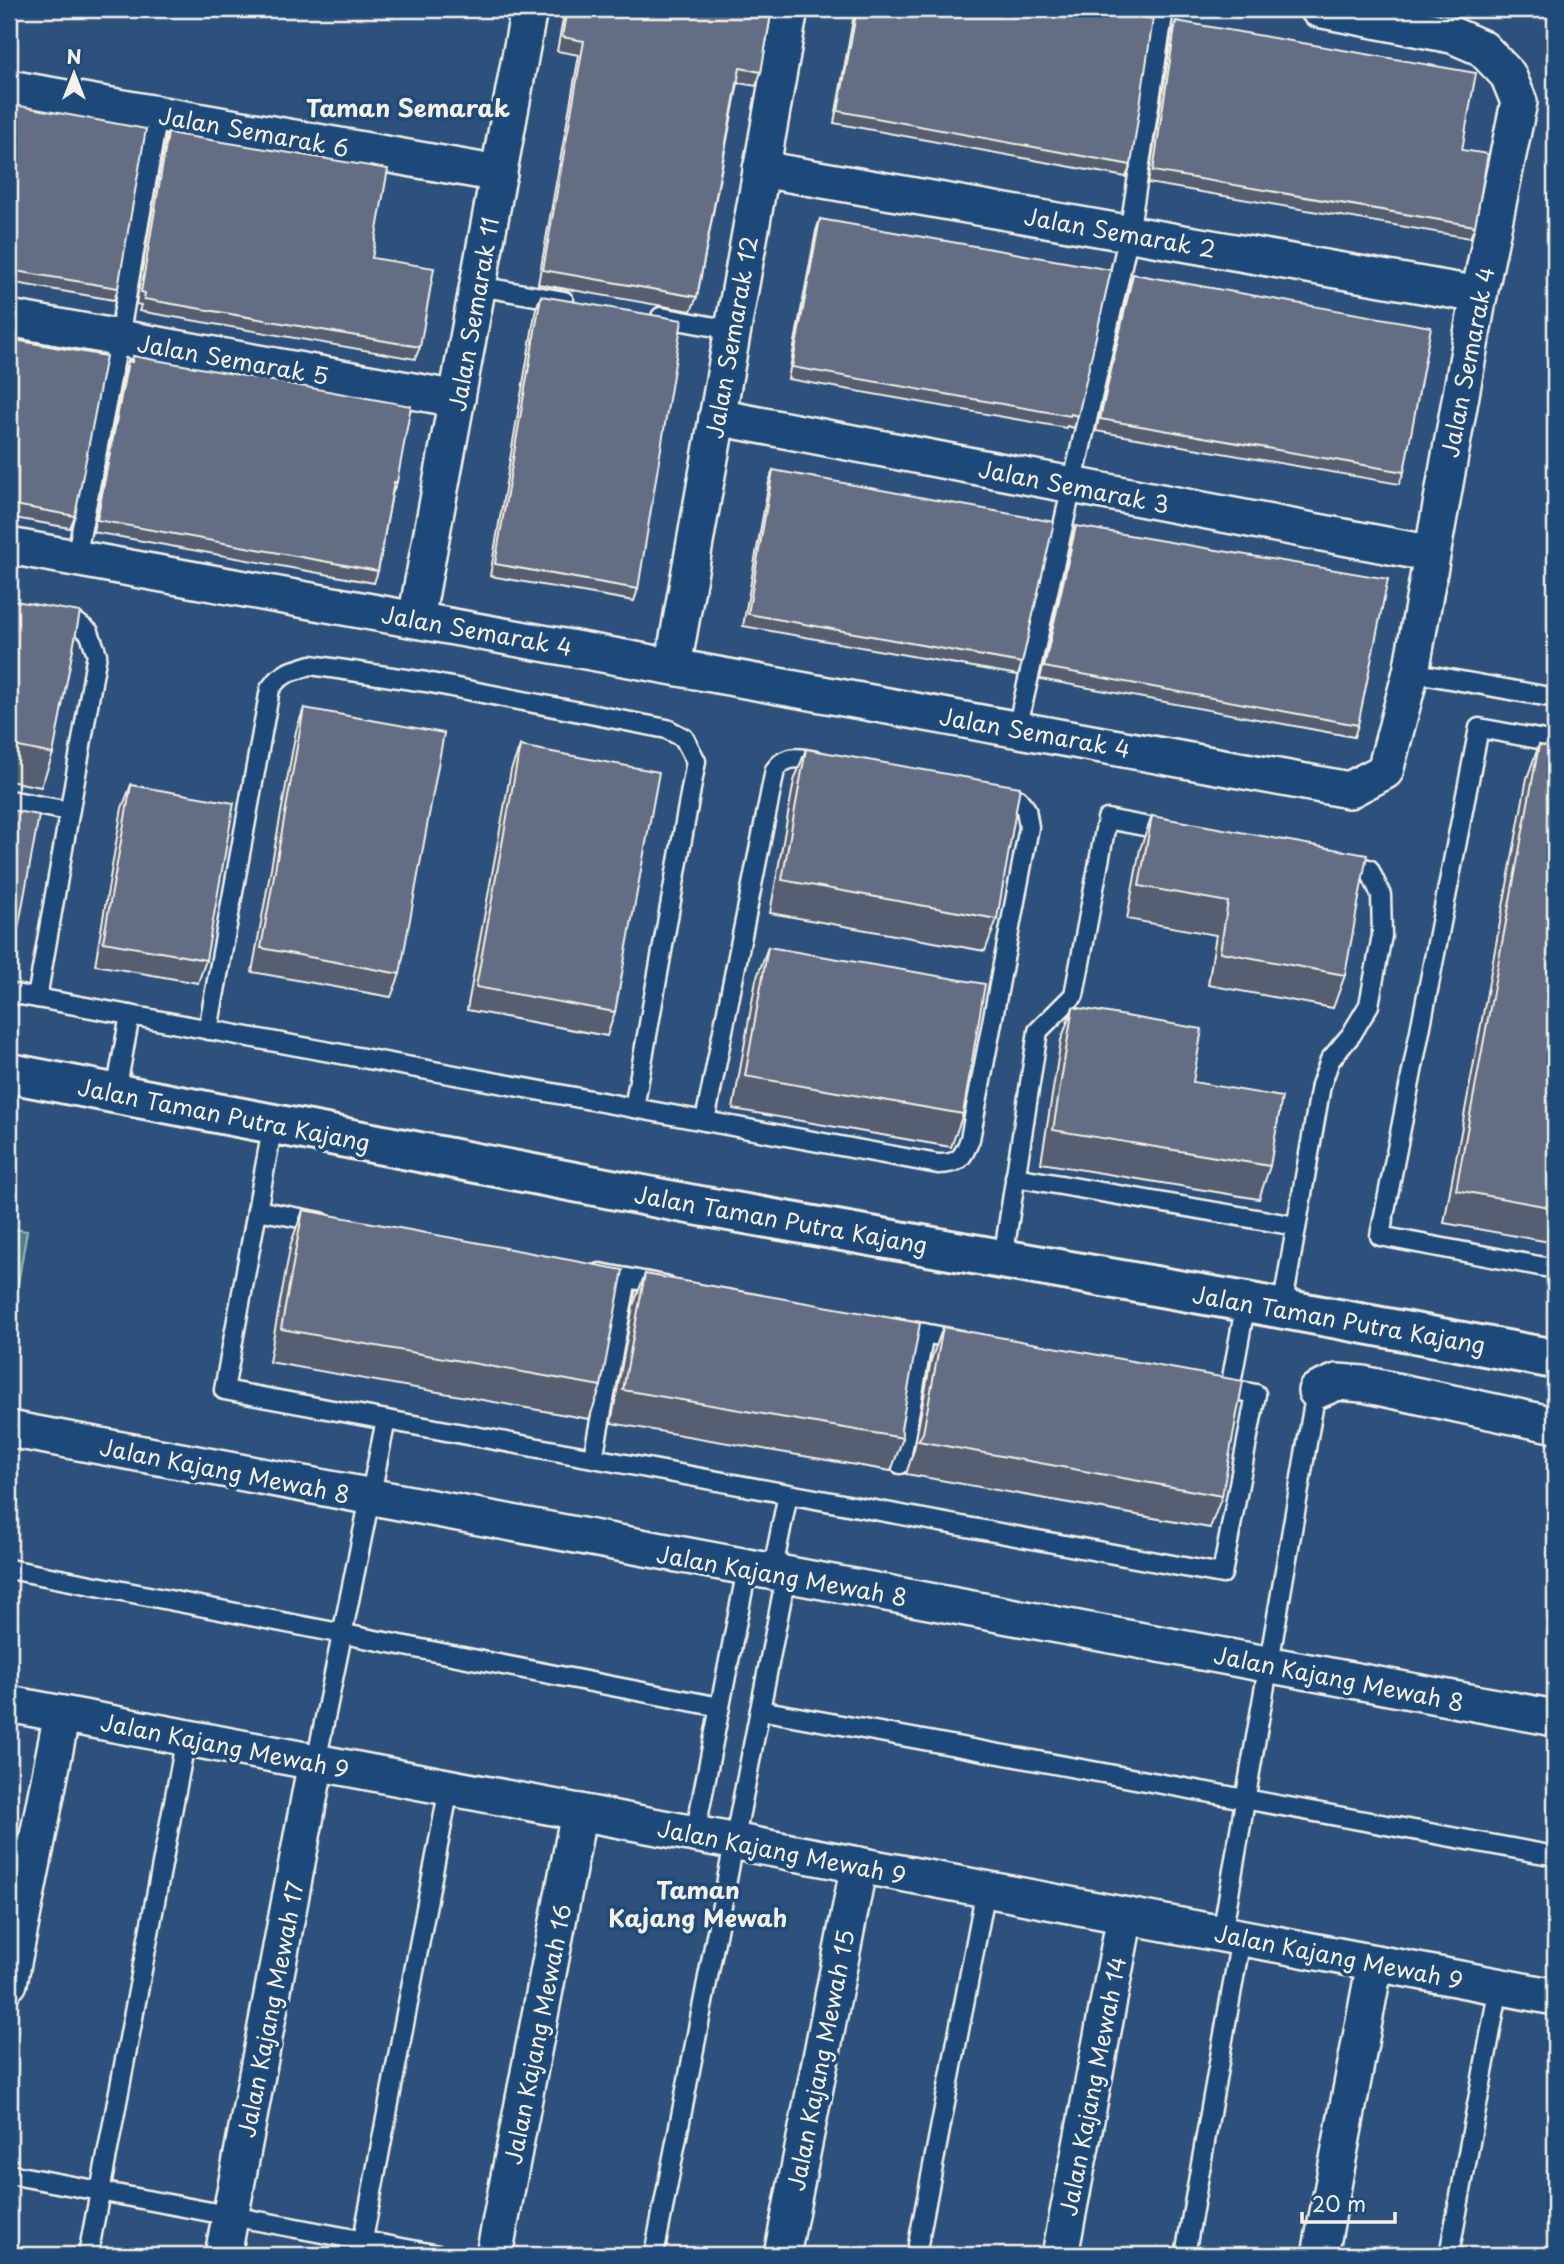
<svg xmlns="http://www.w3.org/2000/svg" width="1564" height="2264" font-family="'Playpen Sans',sans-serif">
<rect width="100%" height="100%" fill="#2d517c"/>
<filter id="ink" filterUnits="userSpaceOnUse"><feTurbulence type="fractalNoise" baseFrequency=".0143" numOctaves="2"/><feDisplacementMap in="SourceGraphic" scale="14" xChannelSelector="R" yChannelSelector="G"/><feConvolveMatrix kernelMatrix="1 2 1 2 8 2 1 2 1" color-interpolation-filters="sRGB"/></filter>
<g filter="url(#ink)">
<path fill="#4d7e8a" stroke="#a0b8b9" stroke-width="2" d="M9,1228l18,3 -18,105z"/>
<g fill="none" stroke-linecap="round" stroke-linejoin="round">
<defs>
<g id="lane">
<path d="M478,286l86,15"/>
<path d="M661,317l71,13"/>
<path d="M76,558l43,-220 39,-224"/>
<path d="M9,613l68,10 12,9 8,22 -60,344 -28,-5"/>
<path d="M1411,672l144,26"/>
<path d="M1017,729l112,-495 35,-225"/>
<path d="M1555,742l-76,-14 -99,508 175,33"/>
<path d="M9,800l60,11"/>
<path d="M37,998l901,166c21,0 25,-6 32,-25l59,-312 -3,-18 -8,-10 -22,-4"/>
<path d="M208,1030l62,-341 7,-9 12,-8 22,-7 115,17 241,47 17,9 12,23 -62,347"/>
<path d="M116,1092l14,-77"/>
<path d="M705,1121l70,-351c12,-18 31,-11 49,-7"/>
<path d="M273,1124l-49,266 998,184 34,-180 -26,-5 16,-87"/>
<path d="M1015,1177l281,49"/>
<path d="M257,1210l64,12"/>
<path d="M1003,1259l35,-228 36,-36 33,-176 63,12"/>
<path d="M600,1273l65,12"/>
<path d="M1282,1309l39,-224 9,-25 21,-25 18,-30 13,-70 -1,-40 -12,-26 -27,-5"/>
<path d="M896,1328l65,12"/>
<path d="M593,1458l34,-180"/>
<path d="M900,1464l24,-131"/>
<path d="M9,1569l711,138"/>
<path d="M772,1573l16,-79"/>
<path d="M760,1710l795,146"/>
<path d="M316,1762l70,-342"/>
<path d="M695,1834l52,-265"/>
<path d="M1222,1934l94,-543"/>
<path d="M9,2174l430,81"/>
<path d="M88,2255l98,-517"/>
<path d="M360,2255l89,-467"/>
<path d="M654,2255l132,-679"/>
<path d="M916,2255l70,-366"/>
<path d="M1185,2255l56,-317"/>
<path d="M1449,2255l50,-268"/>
</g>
<g id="street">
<path d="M9,88l490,86"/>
<path d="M761,169l718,126"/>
<path d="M9,318l448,81"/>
<path d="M717,417l715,137"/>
<path d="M9,546l1340,244 36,-19 26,-99 68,-377 40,-193 -11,-27 -26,-27 -30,-13 -134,-26"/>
<path d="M416,619l113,-610"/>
<path d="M673,666l117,-657"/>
<path d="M1316,1391l21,-9 26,2 192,41"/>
<path d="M9,1429l1546,289"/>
<path d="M9,1704l1546,293"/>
<path d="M9,1983l53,-269"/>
<path d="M223,2255l93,-493"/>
<path d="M494,2255l85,-443"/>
<path d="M782,2255l77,-390"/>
<path d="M1060,2255l65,-339"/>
<path d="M1320,2255l55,-292"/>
</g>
<path id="secondary" d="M9,1073l680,131 557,98 309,57"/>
</defs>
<use href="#lane" stroke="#f4f1e8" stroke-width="23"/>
<use href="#street" stroke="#f4f1e8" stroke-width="40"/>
<use href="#secondary" stroke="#f4f1e8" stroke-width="44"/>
<use href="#lane" stroke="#1f4a7a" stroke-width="18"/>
<use href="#street" stroke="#1f4a7a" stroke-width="35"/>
<use href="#secondary" stroke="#1f4a7a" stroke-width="38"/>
</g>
<g fill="#555e71" stroke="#f4f1e8" stroke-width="2">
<path d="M565,9h207l-11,63 -5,14 -18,-3 -41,214 -6,14 -153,-27 41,-229 -22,-4z"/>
<path d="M855,9h244l32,156 -5,12 -292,-54z"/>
<path d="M1176,21l286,129 13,76 -5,12 -322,-55 24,-150z"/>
<path d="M9,104l109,184 -4,12 -105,-18z"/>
<path d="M168,133l204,125 48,89 -5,12 -276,-48 2,-6 -5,-1 28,-159z"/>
<path d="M820,219l258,197 -4,12 -7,-2 -1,2 -278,-49 28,-148z"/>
<path d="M1133,274l271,198 -5,12 -303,-53 33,-145z"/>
<path d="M541,296l97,293 -4,12 -144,-25 46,-268z"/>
<path d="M9,339l66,177 -5,12 -61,-11z"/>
<path d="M133,356l264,126 -5,12 -14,77 -4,12 -281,-51 31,-159 4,-12h3z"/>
<path d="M773,470l249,193 -4,12 -275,-49 26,-144z"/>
<path d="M1076,526l282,199 -4,12 -314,-58 32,-141z"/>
<path d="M9,600l44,154 -12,33 -32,-6z"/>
<path d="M304,708l96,266 -9,23 -139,-25 44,-241z"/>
<path d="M1539,745l16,3v495l-111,-20 83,-445z"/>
<path d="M520,746l95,266 -8,24 -140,-26 44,-240z"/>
<path d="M806,749l191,170 -12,32 -215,-38 24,-132z"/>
<path d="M131,785l75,175 -8,23 -103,-18 27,-157z"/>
<path d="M9,810l4,147 -4,12z"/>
<path d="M1152,816l193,159 -12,33 -125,-23 8,-50 -89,-16 13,-70z"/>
<path d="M768,947l195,167 -12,33 -218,-38 23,-129z"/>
<path d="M1073,1007l120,75 77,84 -11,33 -218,-36 20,-123z"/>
<path d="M303,1210l298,176 -12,33 -320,-57 22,-119z"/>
<path d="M645,1274l256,155 2,9 -12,33 -280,-48 22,-117z"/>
<path d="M943,1327l279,169 -12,32 -304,-54 8,-24 17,-90z"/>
</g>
<g fill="#636d83" stroke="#f4f1e8" stroke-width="2">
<path d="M567,9h205l-11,63 -21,-4 -43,229 -154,-27 41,-229 -22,-4z"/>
<path d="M857,9h242l54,10 -22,146 -293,-54z"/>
<path d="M1176,21l300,52 -14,77 26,4 -13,72 -322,-55z"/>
<path d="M9,104l137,25 -28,159 -109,-18z"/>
<path d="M168,133l220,36 -16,89 62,10 -14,79 -276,-48 1,-6 -4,-1z"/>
<path d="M820,219l291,51 -33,146 -7,-2 -1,2 -278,-49z"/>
<path d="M1133,274l298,53 -27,145 -304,-53z"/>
<path d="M541,296l141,24 -44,269 -143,-25z"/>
<path d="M9,339l97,17 -31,160 -66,-12z"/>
<path d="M133,356l278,50 -14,76h-3l-16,89 -281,-51 31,-159 4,1z"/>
<path d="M773,470l281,52 -32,141 -274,-49z"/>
<path d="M1076,526l312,53 -30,146 -314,-58z"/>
<path d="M9,600l71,12 -27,142 -44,-9z"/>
<path d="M304,708l140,25 -44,241 -139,-26z"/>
<path d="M1539,745l16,3v460l-99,-18z"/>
<path d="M520,746l139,26 -44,240 -139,-25z"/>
<path d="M806,749l214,38 -23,132 -215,-39z"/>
<path d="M131,785l103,18 -28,157 -103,-18z"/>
<path d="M9,810l30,5 -26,142 -4,-1z"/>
<path d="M1152,816l215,39 -22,120 -125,-23 8,-50 -89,-16z"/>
<path d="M768,947l217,37 -22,130 -218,-38z"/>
<path d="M1073,1007l129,22 -9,53 89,15 -12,69 -217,-36z"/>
<path d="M303,1210l320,60 -22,116 -320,-57z"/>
<path d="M645,1274l275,49 -19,106 2,9 -280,-48z"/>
<path d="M943,1327l300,54 -21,115 -304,-55 5,-8z"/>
</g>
</g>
<g text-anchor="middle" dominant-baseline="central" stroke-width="7" stroke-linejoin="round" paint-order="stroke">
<g font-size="23" fill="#f4f1e8" stroke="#1f4a7a">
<text transform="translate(254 131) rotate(10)">Jalan Semarak 6</text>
<text transform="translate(1120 232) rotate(10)">Jalan Semarak 2</text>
<text transform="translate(473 314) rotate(-80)">Jalan Semarak 11</text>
<text transform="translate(731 337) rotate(-80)">Jalan Semarak 12</text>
<text transform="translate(233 359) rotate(10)">Jalan Semarak 5</text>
<text transform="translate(1467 362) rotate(-79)">Jalan Semarak 4</text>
<text transform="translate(1074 486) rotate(11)">Jalan Semarak 3</text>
<text transform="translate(477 630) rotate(10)">Jalan Semarak 4</text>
<text transform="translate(1035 732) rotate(10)">Jalan Semarak 4</text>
<text transform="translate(224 1114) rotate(11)">Jalan Taman Putra Kajang</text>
<text transform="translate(781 1219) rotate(10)">Jalan Taman Putra Kajang</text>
<text transform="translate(1339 1319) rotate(10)">Jalan Taman Putra Kajang</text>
<text transform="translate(225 1470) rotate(11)">Jalan Kajang Mewah 8</text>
<text transform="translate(782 1575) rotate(10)">Jalan Kajang Mewah 8</text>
<text transform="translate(1339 1678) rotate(11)">Jalan Kajang Mewah 8</text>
<text transform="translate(225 1745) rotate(11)">Jalan Kajang Mewah 9</text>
<text transform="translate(782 1851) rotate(11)">Jalan Kajang Mewah 9</text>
<text transform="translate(1339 1956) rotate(11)">Jalan Kajang Mewah 9</text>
<text transform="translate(270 2009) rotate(-79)">Jalan Kajang Mewah 17</text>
<text transform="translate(537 2034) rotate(-79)">Jalan Kajang Mewah 16</text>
<text transform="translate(820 2060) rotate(-79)">Jalan Kajang Mewah 15</text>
<text transform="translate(1092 2086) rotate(-79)">Jalan Kajang Mewah 14</text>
</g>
<g font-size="24" font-weight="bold" fill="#f4f1e8" stroke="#1f4a7a">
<text x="408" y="107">Taman Semarak</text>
<text x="698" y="1889">Taman<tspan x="698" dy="28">Kajang Mewah</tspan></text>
</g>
</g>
<rect width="1564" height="2264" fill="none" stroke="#1f4a7a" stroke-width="35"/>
<rect x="18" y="18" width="1529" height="2229" fill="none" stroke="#f4f1e8" stroke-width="2.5" filter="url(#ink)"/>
<g transform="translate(74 74)" stroke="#1f4a7a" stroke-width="5" paint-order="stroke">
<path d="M0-5L12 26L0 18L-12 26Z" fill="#f4f1e8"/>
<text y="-10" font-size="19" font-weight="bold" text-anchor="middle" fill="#f4f1e8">N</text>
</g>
<path d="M1302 2212v10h93v-10" fill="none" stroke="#f4f1e8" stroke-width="3.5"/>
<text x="1312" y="2212" font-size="21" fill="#f4f1e8" stroke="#1f4a7a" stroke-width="5" paint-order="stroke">20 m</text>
</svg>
